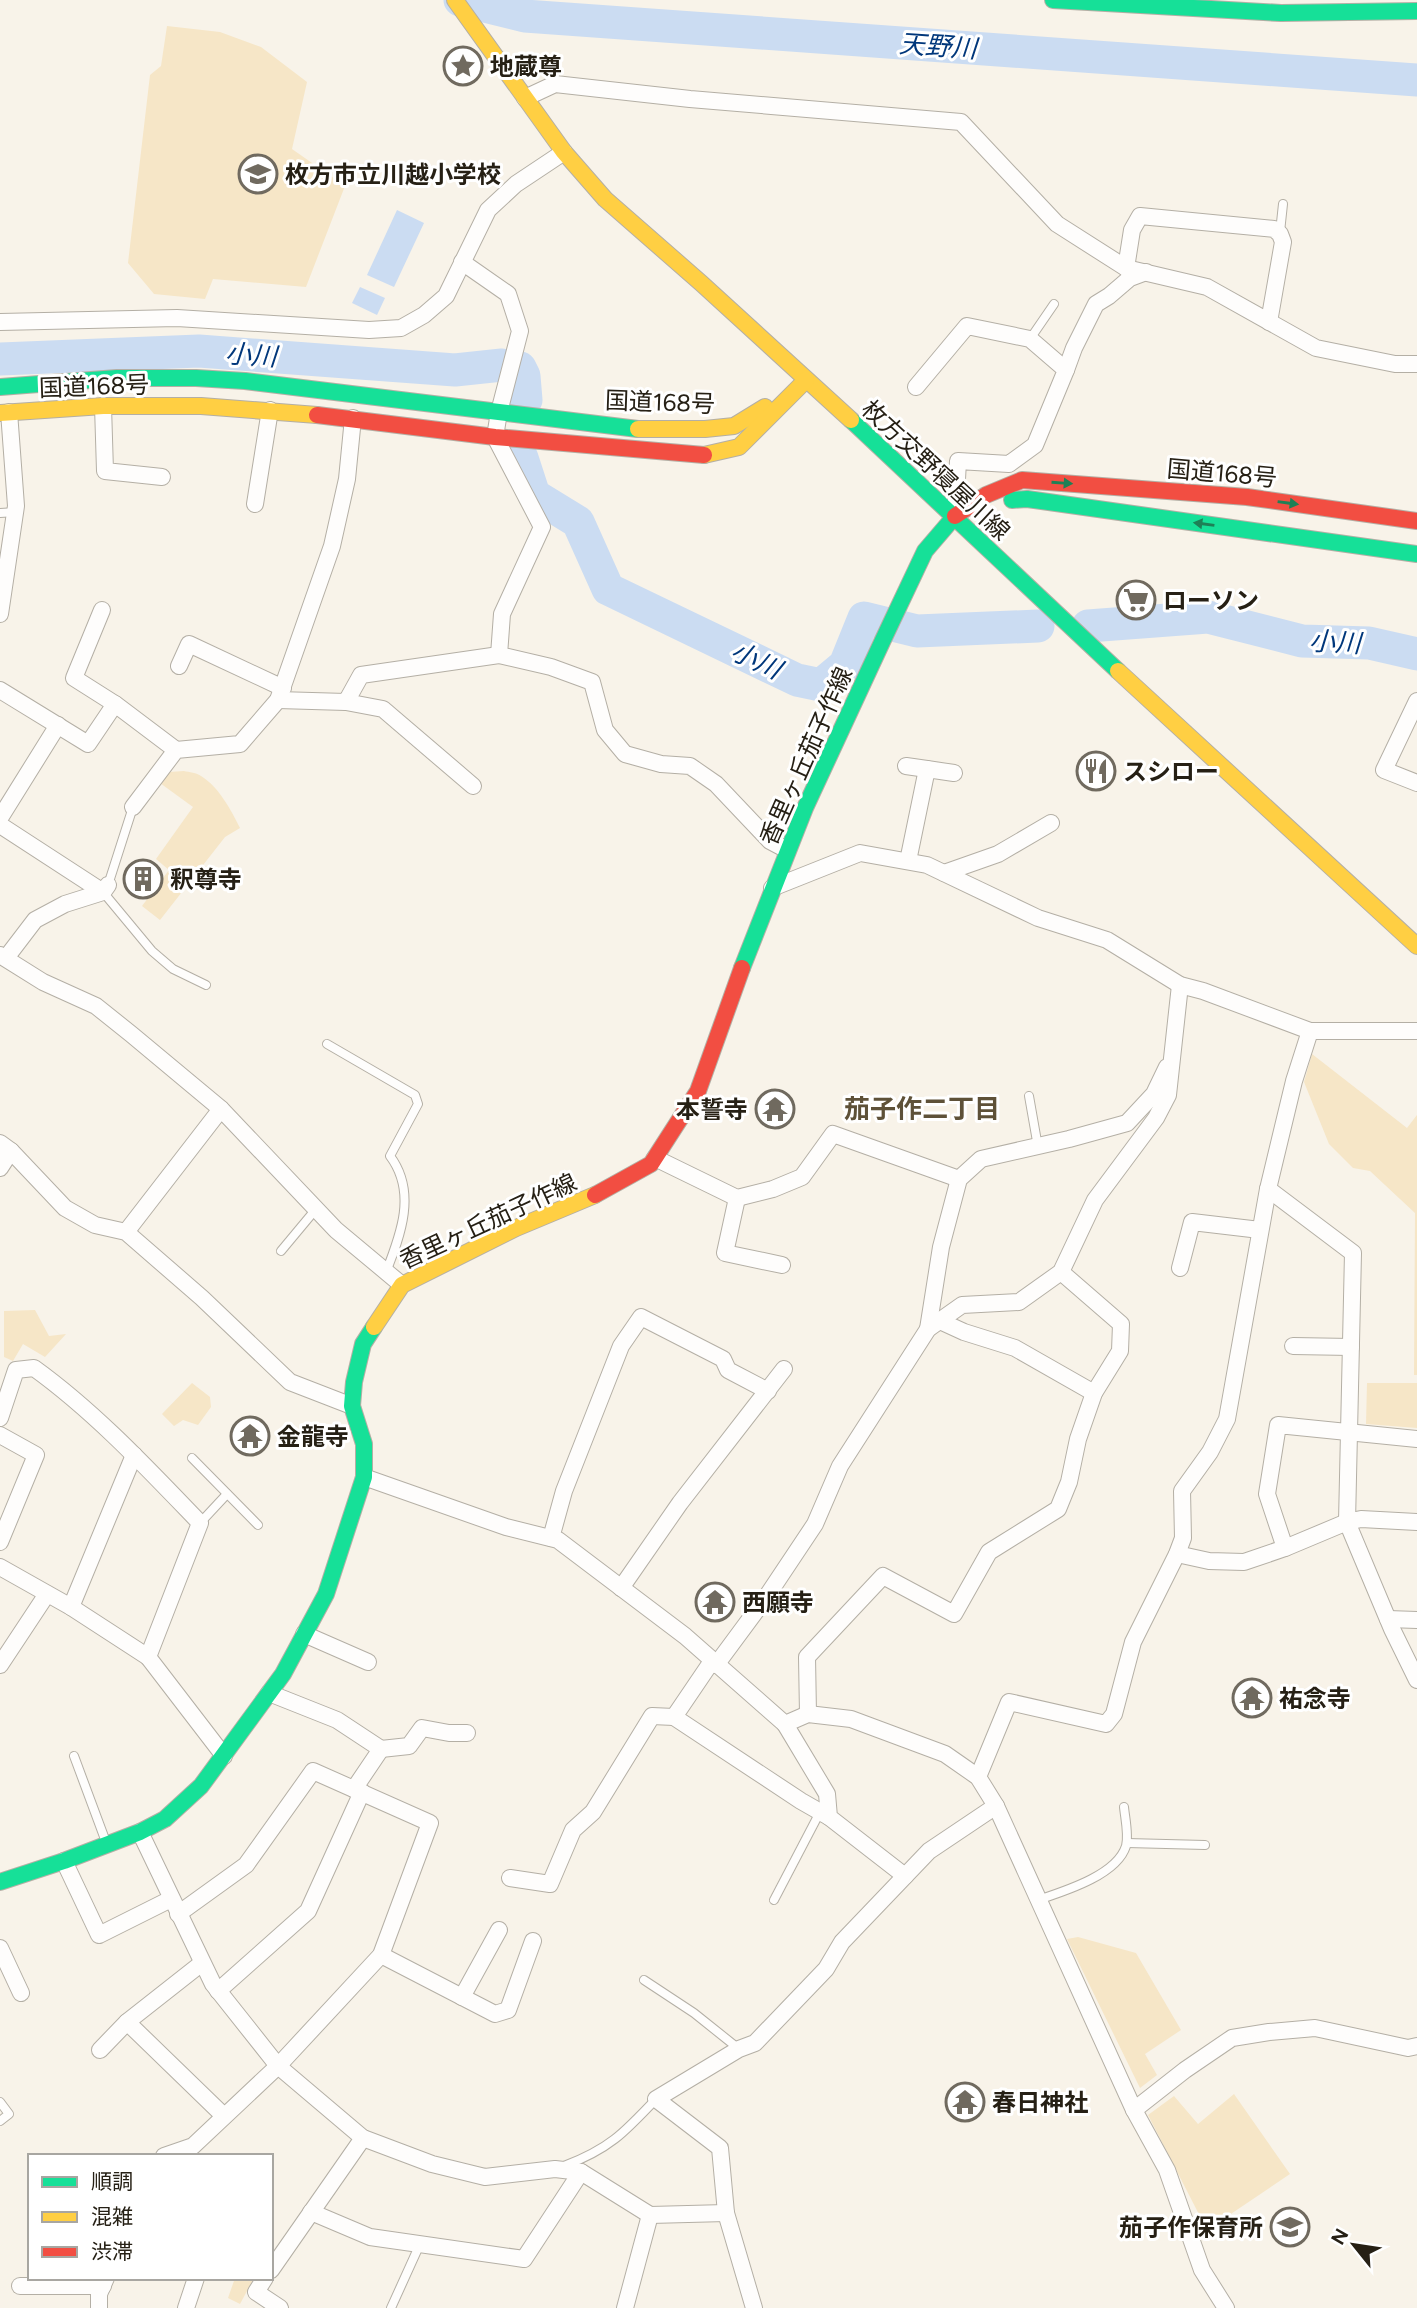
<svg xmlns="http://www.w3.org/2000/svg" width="1417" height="2308" font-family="Figtree,'Noto Sans JP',sans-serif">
<rect width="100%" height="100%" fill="#f8f3e9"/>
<g fill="#f6e6c7">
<path d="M167,26l53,6 41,15 46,35 -15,67 53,37 -39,101 -93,-8 -8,20 -51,-5 -26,-31 22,-188 11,-9z"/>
<path d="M184,771c5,1 13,2 17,5 18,11 30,34 39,52l-15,9 -65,83 -18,-14 27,-36 -13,-11 37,-52 -33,-24 9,-11z"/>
<path d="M1312,1054l95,74 10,-13v260h-3l1,-162 -45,-42 -17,-3 -24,-24 -25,-62z"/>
<path d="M35,1310l14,26 17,-2 -21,23 -22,-13 -10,17 -9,-4v-46z"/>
<path d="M192,1383l18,14 1,10 -13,18 -15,-5 -9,6 -12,-12z"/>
<path d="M1367,1383h50v45l-51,-4z"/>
<path d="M1078,1937l58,16 45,77 -36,24 12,21 -17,13 -73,-149z"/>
<path d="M1234,2094l56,80 -83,56 -59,-115 26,-19 24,28z"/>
<path d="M235,2278h19l-14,26 -12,-6z"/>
</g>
<g fill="#cbdcf2">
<path d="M397,210l27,13 -30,64 -27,-12z"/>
<path d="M360,287l25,11 -8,17 -25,-12z"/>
</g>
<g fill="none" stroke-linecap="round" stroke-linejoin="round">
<g stroke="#cbdcf2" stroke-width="33">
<path d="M460,0l65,16 892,64"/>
<path d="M0,359l199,-8 256,19 47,-5"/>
<path d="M520,368l4,8 2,24"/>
<path d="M522,458l12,37 44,27 30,67 189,91 24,5 24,-20 19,-47 53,13 121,-5"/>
<path d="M1088,626l120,-9 94,24 67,2 48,11"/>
</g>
<defs>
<g id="lane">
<path d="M1280,232l3,-28"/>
<path d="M1030,339l24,-35"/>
<path d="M0,513l16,-1"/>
<path d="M108,885l25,-78"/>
<path d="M103,892l49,59 21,18 33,16"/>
<path d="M327,1044l88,51 3,9 -28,52c27,36 11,78 -4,116"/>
<path d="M1029,1096l9,51"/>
<path d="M281,1251l35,-42"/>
<path d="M192,1458l66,67"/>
<path d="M200,1523l27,-29"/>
<path d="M74,1756l32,86"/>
<path d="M1127,1843l78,2"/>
<path d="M774,1900l46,-88"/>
<path d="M1038,1900c27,-9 79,-25 88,-54 3,-11 -1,-28 -2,-39"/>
<path d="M644,1980l50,33 45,36"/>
<path d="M0,2102l9,12 -9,7"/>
<path d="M564,2166c45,-17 60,-33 92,-67"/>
<path d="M391,2308l29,-64"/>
</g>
<g id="street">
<path d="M525,98l30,-14 135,15 271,23 96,102 69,44 81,19 109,61 79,16h22"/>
<path d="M462,262l46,32 12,37 -21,81 -4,25 47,90 -40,87 -3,41 52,12 41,15 13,48 20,24 36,10 29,2 26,18 54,57 17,9"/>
<path d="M1126,268l6,-38 8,-14 134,13 6,5 3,8 -14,80"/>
<path d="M0,322l177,-4 192,12 32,-2 23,-13 22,-19 42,-86 28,-26 48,-32"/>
<path d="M1066,370l8,-22 22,-44 13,-8 21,-18 16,-6"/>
<path d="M916,387l51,-61 63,13 36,31 -31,75 -26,19 -51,-3 -3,55"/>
<path d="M103,406l2,65 57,6"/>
<path d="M255,504l15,-94"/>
<path d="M102,610l-28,68 41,26"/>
<path d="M0,614l16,-108 -7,-94"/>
<path d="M179,666l10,-22 94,44"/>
<path d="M0,690l88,54 27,-40 61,46"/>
<path d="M278,700l68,2 15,-27 138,-20"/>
<path d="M1417,701l-33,69 33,13"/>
<path d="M346,702l37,7 90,77"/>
<path d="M906,766l21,3"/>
<path d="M133,807l43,-57 64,-6 38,-44 54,-154 15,-67 6,-61"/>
<path d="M0,818l58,-93"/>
<path d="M0,825l103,67"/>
<path d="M908,861l19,-92 27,4"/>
<path d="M944,873l54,-19 53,-31"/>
<path d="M772,888l88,-35 67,12 111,53 69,22 73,45 23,6 107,40h107"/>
<path d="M0,955l43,27 53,24 35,28 90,75 115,121 66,55"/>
<path d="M6,958l29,-38 30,-16 38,-12 5,-7"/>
<path d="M0,1143l11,8 54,57 30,17 31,7 76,66 88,84 62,24"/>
<path d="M655,1158l82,40 36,-9 29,-12 31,-43 126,45"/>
<path d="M0,1168l11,-17"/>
<path d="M1268,1189l85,64 -6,269 14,-3 56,3"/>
<path d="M737,1198l-12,55 57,12"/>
<path d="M126,1232l95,-123"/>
<path d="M1180,1268l12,-46 68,8"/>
<path d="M940,1321l24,11 51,16 79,45"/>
<path d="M928,1329l13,-82 18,-68 22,-20 88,-20 58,-16 27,-29 13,-27"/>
<path d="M1293,1346l58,1"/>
<path d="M0,1418l16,-48 18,-2c61,44 114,101 166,155l-52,134"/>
<path d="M0,1435l36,20 -36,87"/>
<path d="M364,1477l142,50 52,13 127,96 100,88 23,-10 43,5 94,35 33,23 18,29 138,304 33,60 35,100 24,38"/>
<path d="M551,1538l13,-47 57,-145 20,-29 82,42 5,11 40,21"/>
<path d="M1285,1548l-18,-54 11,-69 139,14"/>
<path d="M1177,1554l32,7 35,1 41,-14 62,-26 45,107 25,51"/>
<path d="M0,1567l71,40 77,50 76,99"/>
<path d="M621,1588l59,-85 104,-134"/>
<path d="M71,1607l63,-152"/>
<path d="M1388,1619l29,1"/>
<path d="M304,1634l64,28"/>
<path d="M712,1661l-38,56 127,84 28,16"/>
<path d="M0,1665l47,-71"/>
<path d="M716,1665l51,-69 48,-72 25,-58 88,-137 34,-24 57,-3 42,-30 34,-72 61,-82 12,-23 12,-110"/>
<path d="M269,1693l68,27 44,29 -27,40"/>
<path d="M808,1714l-1,-57 76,-81 71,38 35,-62 69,-43 11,-27 9,-43 16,-46 26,-42 1,-27 -60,-52"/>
<path d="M785,1724l42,70 2,23 76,59"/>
<path d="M381,1749l28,-3 13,-18 27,5h18"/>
<path d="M978,1777l31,-75 97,22 8,-10 19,-72 44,-88 6,-16 -1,-47 28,-39 17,-33 41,-230 26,-108 16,-50"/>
<path d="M140,1832l73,152 65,82 85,72 69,26 53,13 70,-8 26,3 69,43 76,-2"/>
<path d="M64,1861l35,74 72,-36"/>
<path d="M510,1878l40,6 23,-54 20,-18 59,-96 22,1"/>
<path d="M0,1948l21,45"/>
<path d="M381,1955l114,59 13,-4 25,-69"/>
<path d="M202,1963l-75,59 97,94"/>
<path d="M218,1991l90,-80 54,-119"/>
<path d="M462,1997l37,-67"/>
<path d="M100,2050l27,-28"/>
<path d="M1134,2110l51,-40 47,-32 37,-6 46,-4 93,20 9,-2"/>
<path d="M164,2156l29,-10 85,-80 103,-111 49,-132 -117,-52 -67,94 -68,49"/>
<path d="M311,2212l59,25 154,22 57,-87"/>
<path d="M271,2270l92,-132"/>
<path d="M265,2278l-9,14 24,16"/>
<path d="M20,2286h83"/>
<path d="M99,2308v-14l7,-16"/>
<path d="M186,2308l10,-30"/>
<path d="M625,2308l25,-93"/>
<path d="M754,2308l-28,-95 -6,-65 -64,-49 83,-50 16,-6 71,-74 16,-27 87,-91 67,-45"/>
</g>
<g id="fast">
<path d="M1053,0l228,13 136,-2"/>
<path d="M0,387l117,-9h79l49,3 393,48"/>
<path d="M851,420l267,251"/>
<path d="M1012,500l15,-1 390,55"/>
<path d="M742,968l63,-160 77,-166 43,-91 30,-35"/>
<path d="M0,1882l64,-21 76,-29 25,-13 36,-33 82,-112 43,-80 38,-117v-33l-12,-38 2,-24 9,-38 11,-17"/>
</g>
<g id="slow">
<path d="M455,0l109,152 41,47 96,84 150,137"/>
<path d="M0,413l103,-7h98l116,9"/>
<path d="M638,429h67l29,-3 31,-19"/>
<path d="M704,455l35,-8 67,-67"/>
<path d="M1118,671l299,275"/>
<path d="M374,1327l28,-42 114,-57 79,-33"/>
</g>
<g id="jam">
<path d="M317,415l178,22 209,18"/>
<path d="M955,516l31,-21 36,-15 225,17 170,24"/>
<path d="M595,1195l56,-31 47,-73 44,-123"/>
</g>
</defs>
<use href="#lane" stroke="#b4afa5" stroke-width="10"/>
<use href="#street" stroke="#b4afa5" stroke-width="18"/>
<use href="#fast" stroke="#b4afa5" stroke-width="18"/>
<use href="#slow" stroke="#b4afa5" stroke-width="18"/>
<use href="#jam" stroke="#b4afa5" stroke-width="18"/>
<use href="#lane" stroke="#fefdfc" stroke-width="8"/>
<use href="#street" stroke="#fefdfc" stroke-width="16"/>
<use href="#fast" stroke="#16e098" stroke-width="16"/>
<use href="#slow" stroke="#ffcf43" stroke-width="16"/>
<use href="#jam" stroke="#f24e42" stroke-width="16"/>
</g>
<defs><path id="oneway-solid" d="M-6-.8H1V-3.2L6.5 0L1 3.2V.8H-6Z" transform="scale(1.75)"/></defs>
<g fill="#1e8056">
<use href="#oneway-solid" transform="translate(1062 483) rotate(4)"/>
<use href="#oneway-solid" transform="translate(1288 503) rotate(8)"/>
<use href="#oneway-solid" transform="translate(1204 524) rotate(-172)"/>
</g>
<defs>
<symbol id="sight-ring" viewBox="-11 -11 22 22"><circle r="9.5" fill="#fff" stroke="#706a5f" stroke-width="1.5"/><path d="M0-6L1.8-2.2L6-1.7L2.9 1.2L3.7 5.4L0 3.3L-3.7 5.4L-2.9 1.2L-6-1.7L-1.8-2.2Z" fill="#706a5f"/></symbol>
<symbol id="school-ring" viewBox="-11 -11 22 22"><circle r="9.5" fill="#fff" stroke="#706a5f" stroke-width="1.5"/><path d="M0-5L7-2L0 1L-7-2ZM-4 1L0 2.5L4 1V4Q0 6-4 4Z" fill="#706a5f"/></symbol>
<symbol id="supermarket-ring" viewBox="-11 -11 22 22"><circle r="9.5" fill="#fff" stroke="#706a5f" stroke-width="1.5"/><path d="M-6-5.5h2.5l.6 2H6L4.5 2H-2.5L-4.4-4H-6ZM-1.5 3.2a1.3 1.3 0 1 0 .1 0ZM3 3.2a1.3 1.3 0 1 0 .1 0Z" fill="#706a5f"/></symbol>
<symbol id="restaurant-ring" viewBox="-11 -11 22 22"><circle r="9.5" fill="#fff" stroke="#706a5f" stroke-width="1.5"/><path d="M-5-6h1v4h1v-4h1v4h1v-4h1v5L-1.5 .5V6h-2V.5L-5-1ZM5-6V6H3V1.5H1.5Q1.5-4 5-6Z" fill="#706a5f"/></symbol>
<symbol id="building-ring" viewBox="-11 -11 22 22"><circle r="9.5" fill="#fff" stroke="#706a5f" stroke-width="1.5"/><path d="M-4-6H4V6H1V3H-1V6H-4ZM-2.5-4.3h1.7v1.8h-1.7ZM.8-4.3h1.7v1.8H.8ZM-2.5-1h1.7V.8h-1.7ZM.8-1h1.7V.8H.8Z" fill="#706a5f"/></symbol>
<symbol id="temple-ring" viewBox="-11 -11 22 22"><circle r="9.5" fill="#fff" stroke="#706a5f" stroke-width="1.5"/><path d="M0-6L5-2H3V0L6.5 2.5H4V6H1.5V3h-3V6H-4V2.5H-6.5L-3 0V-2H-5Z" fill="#706a5f"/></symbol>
</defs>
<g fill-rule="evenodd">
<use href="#sight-ring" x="441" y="44" width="44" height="44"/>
<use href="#school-ring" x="236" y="152" width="44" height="44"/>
<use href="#supermarket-ring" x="1114" y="578" width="44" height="44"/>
<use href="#restaurant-ring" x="1074" y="749" width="44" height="44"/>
<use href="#building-ring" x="121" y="857" width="44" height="44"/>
<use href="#temple-ring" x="753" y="1087" width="44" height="44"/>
<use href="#temple-ring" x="228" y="1414" width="44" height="44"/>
<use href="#temple-ring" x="693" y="1580" width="44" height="44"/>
<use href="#temple-ring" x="1230" y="1676" width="44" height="44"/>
<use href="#temple-ring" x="943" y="2080" width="44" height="44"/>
<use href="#school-ring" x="1268" y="2205" width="44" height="44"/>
</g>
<g text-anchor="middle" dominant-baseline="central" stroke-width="6" stroke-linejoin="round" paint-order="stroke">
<g font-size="24" font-weight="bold" fill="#262015" stroke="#fff" text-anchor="start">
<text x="490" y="66">地蔵尊</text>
<text x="285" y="174">枚方市立川越小学校</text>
<text x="1163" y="600">ローソン</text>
<text x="1123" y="771">スシロー</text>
<text x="170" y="879">釈尊寺</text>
<text x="748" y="1109" text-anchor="end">本誓寺</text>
<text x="277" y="1436">金龍寺</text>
<text x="742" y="1602">西願寺</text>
<text x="1279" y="1698">祐念寺</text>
<text x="992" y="2102">春日神社</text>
<text x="1263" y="2227" text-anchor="end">茄子作保育所</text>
</g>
<g font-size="24" fill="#262015" stroke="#fff">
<text transform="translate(94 386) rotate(-2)">国道168号</text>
<text transform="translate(660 402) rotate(2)">国道168号</text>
<text transform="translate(936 470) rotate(43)">枚方交野寝屋川線</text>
<text transform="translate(1222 473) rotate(5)">国道168号</text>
<text transform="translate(806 756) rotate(-66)">香里ヶ丘茄子作線</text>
<text transform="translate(488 1221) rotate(-25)">香里ヶ丘茄子作線</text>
</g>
<g font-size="26" font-style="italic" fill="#00377b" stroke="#fff">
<text transform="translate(938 46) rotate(4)">天野川</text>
<text transform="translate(251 355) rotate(4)">小川</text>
<text transform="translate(1335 642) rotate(3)">小川</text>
<text transform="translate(756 660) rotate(25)">小川</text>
</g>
<g font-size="26" font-weight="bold" fill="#5e5138" stroke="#fff">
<text x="922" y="1109">茄子作二丁目</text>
</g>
</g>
<rect x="28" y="2154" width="245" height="126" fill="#ffffff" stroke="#a8a6a1" stroke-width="2"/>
<rect x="42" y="2177" width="35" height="10" fill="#16e098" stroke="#a8a6a1" stroke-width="2"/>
<text x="91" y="2189" font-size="21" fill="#262015">順調</text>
<rect x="42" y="2212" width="35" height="10" fill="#ffcf43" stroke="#a8a6a1" stroke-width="2"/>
<text x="91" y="2224" font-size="21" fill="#262015">混雑</text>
<rect x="42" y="2247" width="35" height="10" fill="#f24e42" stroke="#a8a6a1" stroke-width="2"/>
<text x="91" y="2259" font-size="21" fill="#262015">渋滞</text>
<g transform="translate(1354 2245) rotate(300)" stroke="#ffffff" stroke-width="5" paint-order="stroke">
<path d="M0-5L12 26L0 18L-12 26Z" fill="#262015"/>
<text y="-10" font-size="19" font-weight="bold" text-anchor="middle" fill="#262015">N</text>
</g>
</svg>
